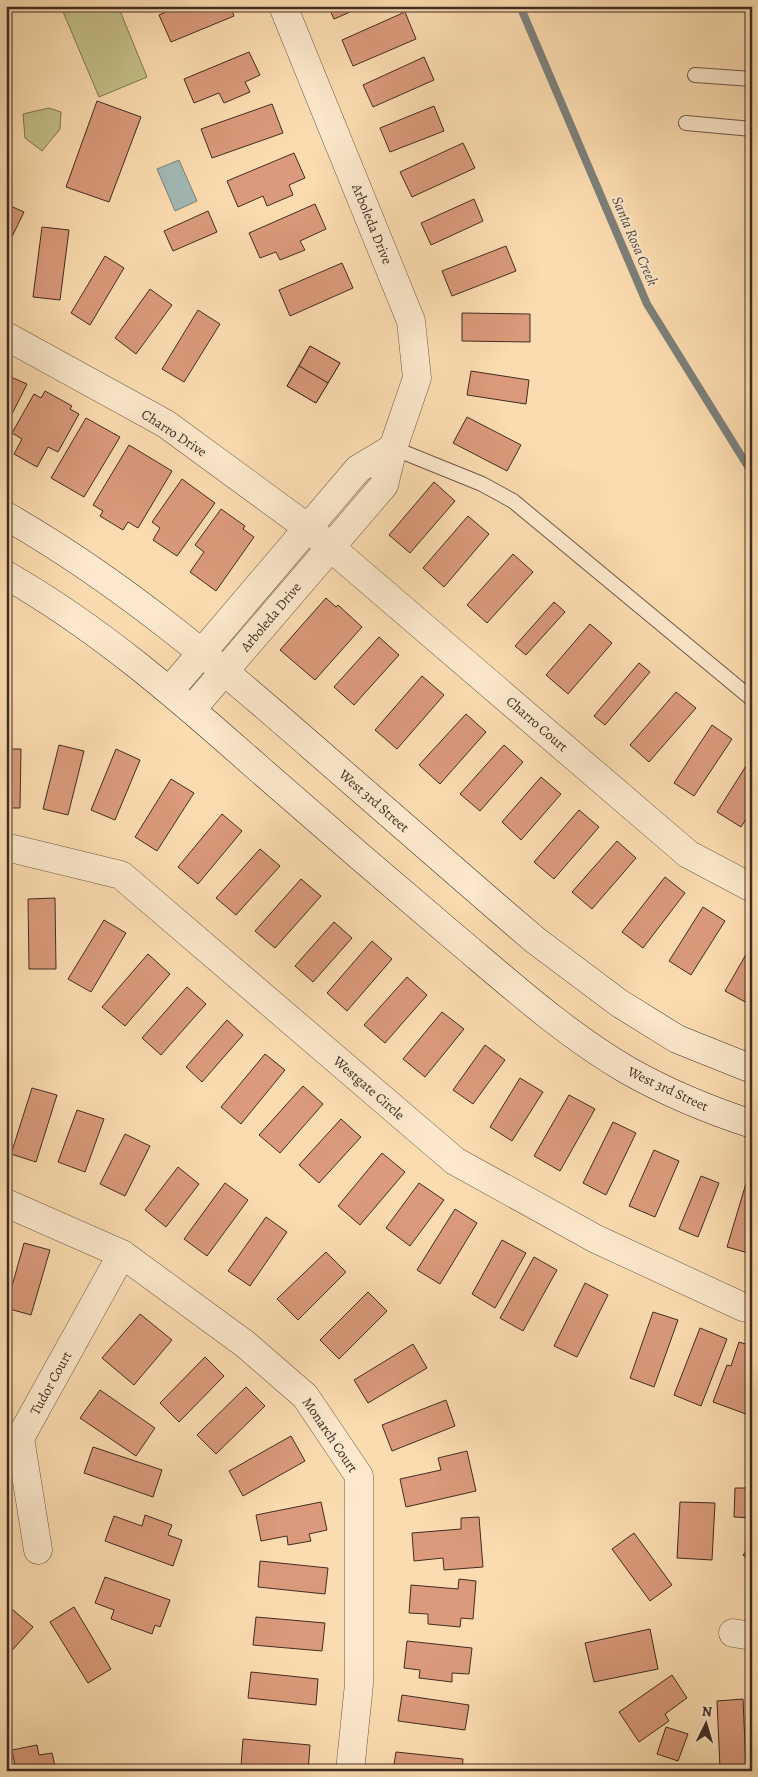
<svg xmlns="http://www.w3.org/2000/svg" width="758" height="1777" font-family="Alegreya,serif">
<rect width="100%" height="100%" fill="#fbdcb0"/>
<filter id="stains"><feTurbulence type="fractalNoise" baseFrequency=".004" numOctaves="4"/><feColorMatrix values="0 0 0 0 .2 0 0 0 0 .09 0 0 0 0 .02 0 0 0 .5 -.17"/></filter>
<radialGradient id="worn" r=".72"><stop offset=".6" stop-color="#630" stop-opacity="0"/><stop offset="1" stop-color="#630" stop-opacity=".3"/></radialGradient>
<g fill="#c3bf88" stroke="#827656">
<path d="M118,6l29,71 -48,20 -38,-90z"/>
<path d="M49,108l12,4 -1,17 -18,22 -17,-13 -2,-24z"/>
</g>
<path fill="#a2b9b5" stroke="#7c817b" d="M179,160l18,41 -22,10 -18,-42z"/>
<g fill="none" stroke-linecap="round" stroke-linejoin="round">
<path stroke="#7c817b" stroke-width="8" d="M520,6l127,298 105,169"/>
</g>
<g fill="#da9a7b" stroke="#422c24">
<path d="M181,6h49l4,10 -63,26 -12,-27z"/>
<path d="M328,6h36l-30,13z"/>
<path d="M405,12l11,27 -63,27 -11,-26z"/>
<path d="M249,52l11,23 -15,7 5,10 -26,11 -5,-10 -25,10 -10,-24z"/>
<path d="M424,57l10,23 -61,27 -10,-22z"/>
<path d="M97,101l44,16 -32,85 -43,-15z"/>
<path d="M272,104l11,29 -71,25 -11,-29z"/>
<path d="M434,106l10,25 -54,21 -10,-24z"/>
<path d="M463,143l12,25 -63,29 -12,-25z"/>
<path d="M294,153l11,25 -16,7 4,10 -26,11 -4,-10 -25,11 -11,-26z"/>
<path d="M474,199l9,22 -52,24 -10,-22z"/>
<path d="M6,204l18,8 -18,37z"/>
<path d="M315,204l11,25 -26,12 5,9 -25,10 -4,-8 -16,6 -11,-25z"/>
<path d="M208,211l9,21 -44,19 -9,-20z"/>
<path d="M42,227l27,3 -9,70 -27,-3z"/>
<path d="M506,246l10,25 -64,25 -10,-25z"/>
<path d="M105,256l19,12 -34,57 -19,-12z"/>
<path d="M342,263l11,25 -63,28 -11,-26z"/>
<path d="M150,289l22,16 -36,49 -21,-16z"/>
<path d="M198,310l22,14 -36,58 -22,-13z"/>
<path d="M462,313l68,1v28l-68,-1z"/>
<path d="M310,346l30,17 -24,40 -29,-17z"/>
<path d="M310,346l30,17 -12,20 -29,-17z"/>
<path d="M299,366l29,17 -12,20 -29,-17z"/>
<path d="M471,371l58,9 -3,24 -59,-9z"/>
<path d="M6,375l21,9 -21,42z"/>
<path d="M45,391l27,15 -2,3 9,5 -21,38 -10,-5 -11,20 -23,-13 8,-15 -10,-6 22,-39 7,4z"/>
<path d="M467,417l54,28 -14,26 -54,-28z"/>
<path d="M86,418l34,19 -36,60 -33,-19z"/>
<path d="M129,445l43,26 -34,57 -10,-6 -5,8 -23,-14 3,-5 -10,-6z"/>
<path d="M182,479l33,24 -38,53 -24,-16 7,-12 -8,-6z"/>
<path d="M434,482l21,19 -45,52 -21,-18z"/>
<path d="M221,509l24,17 -2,3 11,8 -38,54 -26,-19 14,-20 -9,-7z"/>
<path d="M468,516l21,18 -45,53 -21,-19z"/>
<path d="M513,554l20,18 -46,51 -20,-18z"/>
<path d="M326,598l10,9 2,-2 24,22 -47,53 -35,-30z"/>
<path d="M554,602l11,10 -39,43 -11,-9z"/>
<path d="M590,624l22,19 -44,51 -22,-19z"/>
<path d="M379,637l20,18 -45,50 -20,-18z"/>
<path d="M639,663l11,9 -45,53 -11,-9z"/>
<path d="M422,676l22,19 -47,54 -22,-19z"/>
<path d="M676,692l20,16 -47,54 -19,-17z"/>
<path d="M466,714l20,18 -46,52 -21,-19z"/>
<path d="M712,725l20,14 -38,57 -20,-13z"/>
<path d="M59,745l25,6 -16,64 -25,-6z"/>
<path d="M504,745l19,17 -43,49 -20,-17z"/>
<path d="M6,749h15l-1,59h-14z"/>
<path d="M116,749l24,11 -25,60 -24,-10z"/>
<path d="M746,766l6,3v41l-11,17 -24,-15z"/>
<path d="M541,777l20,17 -40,46 -19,-18z"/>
<path d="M171,779l23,14 -37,58 -22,-14z"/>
<path d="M579,810l20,17 -45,52 -20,-17z"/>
<path d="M222,814l20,17 -44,53 -20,-17z"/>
<path d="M617,841l19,17 -44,51 -20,-17z"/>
<path d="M260,849l20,17 -44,49 -20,-17z"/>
<path d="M665,877l20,16 -42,55 -21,-16z"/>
<path d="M301,879l20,17 -46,52 -20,-17z"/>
<path d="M55,898l1,71h-27l-1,-70z"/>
<path d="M703,907l22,14 -34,54 -22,-14z"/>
<path d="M104,920l22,13 -35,59 -23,-13z"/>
<path d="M334,922l18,16 -39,44 -18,-16z"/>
<path d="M372,941l20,18 -45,52 -20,-18z"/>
<path d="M752,944v56l-3,4 -24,-13z"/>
<path d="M148,954l22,20 -45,52 -23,-19z"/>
<path d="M407,977l20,18 -42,48 -21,-18z"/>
<path d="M187,987l19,17 -45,51 -19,-17z"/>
<path d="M442,1012l22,17 -39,48 -22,-18z"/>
<path d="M227,1020l16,15 -41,47 -16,-15z"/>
<path d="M485,1045l20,15 -32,44 -20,-14z"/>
<path d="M265,1054l20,16 -44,54 -20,-17z"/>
<path d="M520,1078l23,14 -31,49 -22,-14z"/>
<path d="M303,1086l20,18 -43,49 -21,-18z"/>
<path d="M32,1088l25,7 -21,67 -25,-8z"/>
<path d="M569,1095l26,14 -35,62 -26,-15z"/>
<path d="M77,1110l27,9 -19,53 -27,-10z"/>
<path d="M341,1119l20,18 -42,46 -20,-18z"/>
<path d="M613,1122l23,11 -30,62 -23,-12z"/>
<path d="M125,1134l25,12 -25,50 -25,-12z"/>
<path d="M654,1150l25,11 -24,56 -26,-11z"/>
<path d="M382,1153l23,19 -45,53 -22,-19z"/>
<path d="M178,1167l21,17 -33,43 -21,-17z"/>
<path d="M701,1176l18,7 -21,54 -19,-8z"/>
<path d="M747,1180l5,2v72l-25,-7z"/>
<path d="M225,1183l23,17 -41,56 -23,-17z"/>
<path d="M419,1183l25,17 -34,46 -24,-18z"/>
<path d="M455,1209l22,14 -37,61 -23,-14z"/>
<path d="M266,1217l21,15 -37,54 -22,-15z"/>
<path d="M502,1240l24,13 -31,55 -23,-14z"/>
<path d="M24,1243l26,7 -19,65 -25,-7z"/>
<path d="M326,1252l20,20 -48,48 -21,-21z"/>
<path d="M534,1257l23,13 -34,61 -23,-13z"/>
<path d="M585,1283l23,12 -31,62 -23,-11z"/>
<path d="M368,1292l19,19 -48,48 -19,-19z"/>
<path d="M653,1312l25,8 -24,67 -24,-9z"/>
<path d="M140,1314l32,26 -38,45 -32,-27z"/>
<path d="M700,1328l27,11 -26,67 -27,-11z"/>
<path d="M739,1342l13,4v52l-6,16 -33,-12 14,-37 4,1z"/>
<path d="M413,1344l14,24 -59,35 -14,-23z"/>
<path d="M205,1357l19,19 -45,46 -19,-19z"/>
<path d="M246,1387l19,19 -49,48 -19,-19z"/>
<path d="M100,1390l55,38 -19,28 -56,-38z"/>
<path d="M446,1400l9,26 -63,25 -10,-26z"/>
<path d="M291,1436l14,25 -62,35 -14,-25z"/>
<path d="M93,1447l69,23 -9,27 -69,-24z"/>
<path d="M467,1451l9,40 -70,16 -6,-28 41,-9 -3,-12z"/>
<path d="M735,1488h17v30l-18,-1z"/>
<path d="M321,1502l6,28 -18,4 2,7 -23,4 -1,-9 -26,5 -5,-26z"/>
<path d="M680,1502l35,1 -3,57 -35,-2z"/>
<path d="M145,1515l27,10 -4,10 14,5 -9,26 -68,-25 9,-25 28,10z"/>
<path d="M479,1517l4,50 -39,3 -1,-12 -29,3 -2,-28 49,-4v-11z"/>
<path d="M634,1533l38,52 -22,16 -38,-52z"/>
<path d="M752,1544v18l-9,-7z"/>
<path d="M260,1561l68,7 -3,26 -67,-7z"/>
<path d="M105,1577l65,23 -10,27 -5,-2 -3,9 -41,-15 3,-9 -19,-7z"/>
<path d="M459,1579l17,2 -3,38 -12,-1 -1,9 -32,-3v-10l-19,-1 2,-28 47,4z"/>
<path d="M6,1604l27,23 -27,30z"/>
<path d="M74,1607l37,62 -23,14 -38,-61z"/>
<path d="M256,1617l69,6 -3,28 -69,-6z"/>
<path d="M650,1629l8,40 -64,13 -9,-39z"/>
<path d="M407,1641l65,7 -3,26 -17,-1v9l-33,-4 1,-8 -16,-2z"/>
<path d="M251,1672l67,7 -2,26 -68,-7z"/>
<path d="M672,1675l15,23 -22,16 4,7 -30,21 -20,-30z"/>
<path d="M402,1695l67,10 -4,25 -67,-9z"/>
<path d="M743,1699l3,68 -26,1 -3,-67z"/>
<path d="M666,1727l22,7 -10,27 -21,-7z"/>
<path d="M243,1739l67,6 -2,26 -67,-5z"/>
<path d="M37,1745l2,10 13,-2 4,18h-40l-4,-21z"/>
<path d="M396,1752l67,7 -1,12h-69z"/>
</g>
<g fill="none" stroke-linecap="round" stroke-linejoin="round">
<defs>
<g id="lane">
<path d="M695,75l57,4"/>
<path d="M686,123l66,6"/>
<path d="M393,448l89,36 31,17 239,198"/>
</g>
<g id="street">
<path d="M6,336l160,88 142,104 380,326 64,34"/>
<path d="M170,690l188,-221 35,-21"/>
<path d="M192,709l192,-224 9,-37 24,-70 -6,-57 -128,-315"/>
<path d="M6,851l8,-2 107,26 334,286 141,78 147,68 9,2"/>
<path d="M6,1203l116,51 123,90 60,52 54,80v208l-9,87"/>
<path d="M38,1550l-18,-112 102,-184"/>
<path d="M733,1633l19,3"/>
</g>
<g id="secondary">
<path d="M6,516c114,65 213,149 311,235 61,53 122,106 183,159l35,30 84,63 58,36 75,30"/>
<path d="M6,575c93,53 173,123 252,193 65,57 130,113 195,168 56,47 111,97 174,134 37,21 85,41 125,54"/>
</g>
</defs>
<use href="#lane" stroke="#705847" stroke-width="16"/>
<use href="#street" stroke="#705847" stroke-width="29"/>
<use href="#secondary" stroke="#422c24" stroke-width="29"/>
<use href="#lane" stroke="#fce8cc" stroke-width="14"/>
<use href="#street" stroke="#fce8cc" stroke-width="28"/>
<use href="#secondary" stroke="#fce8cc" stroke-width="28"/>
</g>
<g text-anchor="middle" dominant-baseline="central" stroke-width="4" stroke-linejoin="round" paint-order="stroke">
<g font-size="14" fill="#422c24" stroke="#fce8cc">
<text transform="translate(372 224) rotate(68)">Arboleda Drive</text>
<text transform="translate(174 433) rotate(33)">Charro Drive</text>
<text transform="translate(271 617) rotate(-50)">Arboleda Drive</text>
<text transform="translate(537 724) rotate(41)">Charro Court</text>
<text transform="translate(374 801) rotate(41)">West 3rd Street</text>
<text transform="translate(369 1088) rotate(41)">Westgate Circle</text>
<text transform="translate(668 1089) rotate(25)">West 3rd Street</text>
<text transform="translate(51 1383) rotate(-61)">Tudor Court</text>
<text transform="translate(330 1435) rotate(56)">Monarch Court</text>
</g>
<g font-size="15" font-style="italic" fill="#5a4f48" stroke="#fce8cc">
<text transform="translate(635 241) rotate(67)">Santa Rosa Creek</text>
</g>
</g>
<rect width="758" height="1777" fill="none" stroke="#fbdcb0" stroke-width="25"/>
<rect x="8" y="8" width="743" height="1762" fill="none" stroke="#422c24" stroke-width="2.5"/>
<rect x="12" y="12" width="733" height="1752" fill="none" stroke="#422c24"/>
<g transform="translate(706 1724) rotate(5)" stroke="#fce8cc" stroke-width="4" paint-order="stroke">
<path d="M0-4L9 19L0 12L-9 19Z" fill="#422c24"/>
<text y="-8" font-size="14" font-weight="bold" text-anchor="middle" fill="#422c24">N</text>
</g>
<rect width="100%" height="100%" filter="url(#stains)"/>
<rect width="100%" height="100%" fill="url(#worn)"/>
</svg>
